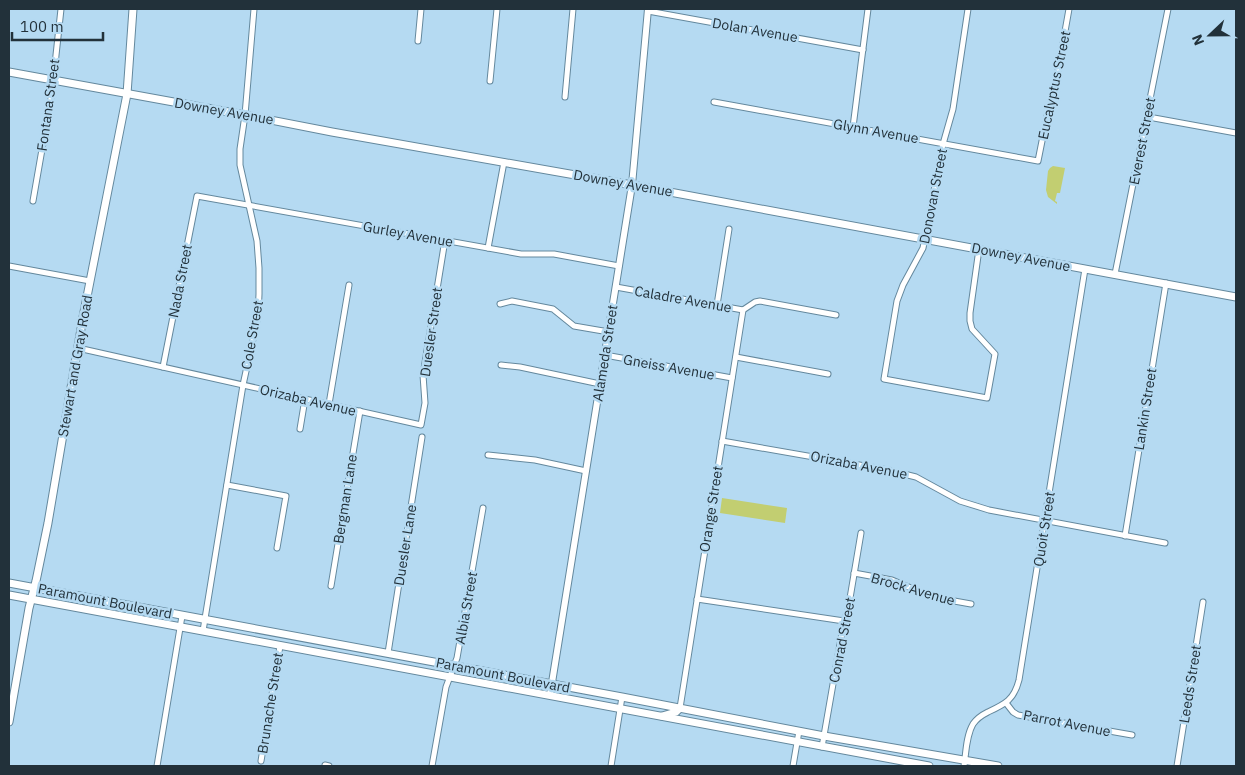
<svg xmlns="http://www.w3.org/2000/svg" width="1245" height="775" font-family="'IBM Plex Sans',sans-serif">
<rect width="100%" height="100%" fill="#b5daf2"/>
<g fill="#c2ce71">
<path d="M1053,166l12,2 -5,25h-3l-2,8 2,1v2l-9,-7 -2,-7 2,-19 2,-3z"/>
<path d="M722,498l65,10 -2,15 -65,-10z"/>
</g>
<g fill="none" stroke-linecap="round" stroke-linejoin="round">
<defs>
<g id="minor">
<path d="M968,9l-15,100 -10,35 -20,104 -20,37 -6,16 -13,78 103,19 8,-44 -23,-25 -2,-8v-8l9,-64"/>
<path d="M648,11l215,39"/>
<path d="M418,41l3,-32"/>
<path d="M490,81l7,-72"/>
<path d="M565,97l8,-88"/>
<path d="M714,102l324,59 9,-45 7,-23 15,-84"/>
<path d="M1154,118l82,15"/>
<path d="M853,127l15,-118"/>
<path d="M33,201l19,-109 9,-83"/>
<path d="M488,248l16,-86"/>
<path d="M9,266l81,15"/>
<path d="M1115,274l53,-265"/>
<path d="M616,287l127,23 12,-8 5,-1 76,14"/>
<path d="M500,304l12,-3 41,8 21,17 35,6"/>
<path d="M717,305l12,-76"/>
<path d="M78,348l343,77 4,-22 -2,-28 22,-135"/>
<path d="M605,355l127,23"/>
<path d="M736,357l92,17"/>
<path d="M501,365l19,2 80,17"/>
<path d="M163,367l34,-171 324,58h33l65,12"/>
<path d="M329,404l20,-119"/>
<path d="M300,429l5,-30"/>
<path d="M722,441l166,29 28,7 44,24 29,9 176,33"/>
<path d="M488,455l47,5 51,11"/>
<path d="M227,485l59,11 -9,52"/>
<path d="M1125,536l41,-253"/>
<path d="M854,573l38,7 40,17 39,7"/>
<path d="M331,586l29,-175"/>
<path d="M697,599l147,22"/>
<path d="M203,631l40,-246 15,-69 1,-22v-26l-2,-27 -17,-76v-16l5,-34 9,-106"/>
<path d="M388,653l34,-216"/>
<path d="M1006,703l7,9 5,3 114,20"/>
<path d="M680,708l63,-398"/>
<path d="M822,747l22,-126 4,-11 13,-77"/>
<path d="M261,761l19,-115"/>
<path d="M325,765l4,1"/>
<path d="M157,766l25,-150"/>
<path d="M432,766l14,-79 11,-29 26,-150"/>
<path d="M611,766l11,-69"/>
<path d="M793,766l6,-35"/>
<path d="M964,766c2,-13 2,-30 9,-42 4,-6 9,-9 15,-12 17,-8 26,-12 31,-32l66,-411"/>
<path d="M1177,766l26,-164"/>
</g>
<path id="tertiary" d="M550,695l82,-510 16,-176"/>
<g id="secondary">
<path d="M9,72l236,43 87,17 300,53 604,112"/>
<path d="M9,583l613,114 202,39 174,30"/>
<path d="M9,595l920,171"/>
<path d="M662,716l14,-4 4,-4"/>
<path d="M9,722l20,-114 7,-27 12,-58 35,-206 44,-223 6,-85"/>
</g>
</defs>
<use href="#minor" stroke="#64889d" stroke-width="7"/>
<use href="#tertiary" stroke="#64889d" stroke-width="8"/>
<use href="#secondary" stroke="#64889d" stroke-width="9"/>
<use href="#minor" stroke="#fff" stroke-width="5"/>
<use href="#tertiary" stroke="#fff" stroke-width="6"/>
<use href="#secondary" stroke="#fff" stroke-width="7"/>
</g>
<g text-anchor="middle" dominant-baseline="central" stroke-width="5" stroke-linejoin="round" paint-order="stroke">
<g font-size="14" fill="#22313a" stroke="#b5daf2">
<text transform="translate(755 30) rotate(10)">Dolan Avenue</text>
<text transform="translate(1054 85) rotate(-78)">Eucalyptus Street</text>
<text transform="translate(48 105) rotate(-82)">Fontana Street</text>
<text transform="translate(224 111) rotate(10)">Downey Avenue</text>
<text transform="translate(876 131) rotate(10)">Glynn Avenue</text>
<text transform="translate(1142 141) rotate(-79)">Everest Street</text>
<text transform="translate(623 183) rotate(10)">Downey Avenue</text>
<text transform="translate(933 196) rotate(-79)">Donovan Street</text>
<text transform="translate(408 234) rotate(10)">Gurley Avenue</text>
<text transform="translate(1021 257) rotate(11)">Downey Avenue</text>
<text transform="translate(180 281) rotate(-79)">Nada Street</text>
<text transform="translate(683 299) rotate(10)">Caladre Avenue</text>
<text transform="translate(431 332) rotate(-82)">Duesler Street</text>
<text transform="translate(252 335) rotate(-80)">Cole Street</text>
<text transform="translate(605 353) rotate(-81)">Alameda Street</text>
<text transform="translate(75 366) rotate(-80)">Stewart and Gray Road</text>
<text transform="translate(669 367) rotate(10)">Gneiss Avenue</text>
<text transform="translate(308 400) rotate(13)">Orizaba Avenue</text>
<text transform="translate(1145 409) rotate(-81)">Lankin Street</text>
<text transform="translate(859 465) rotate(11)">Orizaba Avenue</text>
<text transform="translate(345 499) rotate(-81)">Bergman Lane</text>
<text transform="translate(711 509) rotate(-81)">Orange Street</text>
<text transform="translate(1044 529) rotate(-81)">Quoit Street</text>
<text transform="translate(405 545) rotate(-81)">Duesler Lane</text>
<text transform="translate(913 589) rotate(16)">Brock Avenue</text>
<text transform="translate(105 601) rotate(11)">Paramount Boulevard</text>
<text transform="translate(466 608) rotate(-80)">Albia Street</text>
<text transform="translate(842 640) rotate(-79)">Conrad Street</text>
<text transform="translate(503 675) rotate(11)">Paramount Boulevard</text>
<text transform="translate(1190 684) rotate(-81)">Leeds Street</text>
<text transform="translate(270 703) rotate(-81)">Brunache Street</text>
<text transform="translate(1067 723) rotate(11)">Parrot Avenue</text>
</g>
</g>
<rect width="1245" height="775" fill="none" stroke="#22313a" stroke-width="20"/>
<g transform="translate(1210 35) rotate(248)" stroke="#b5daf2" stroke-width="4" paint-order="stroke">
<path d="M0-4L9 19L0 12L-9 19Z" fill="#22313a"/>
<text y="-8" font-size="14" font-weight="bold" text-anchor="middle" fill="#22313a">N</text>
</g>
<path d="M12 32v8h91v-8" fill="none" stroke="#22313a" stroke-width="2.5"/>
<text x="20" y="32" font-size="15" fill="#22313a" stroke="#b5daf2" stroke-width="4" paint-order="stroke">100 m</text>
</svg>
